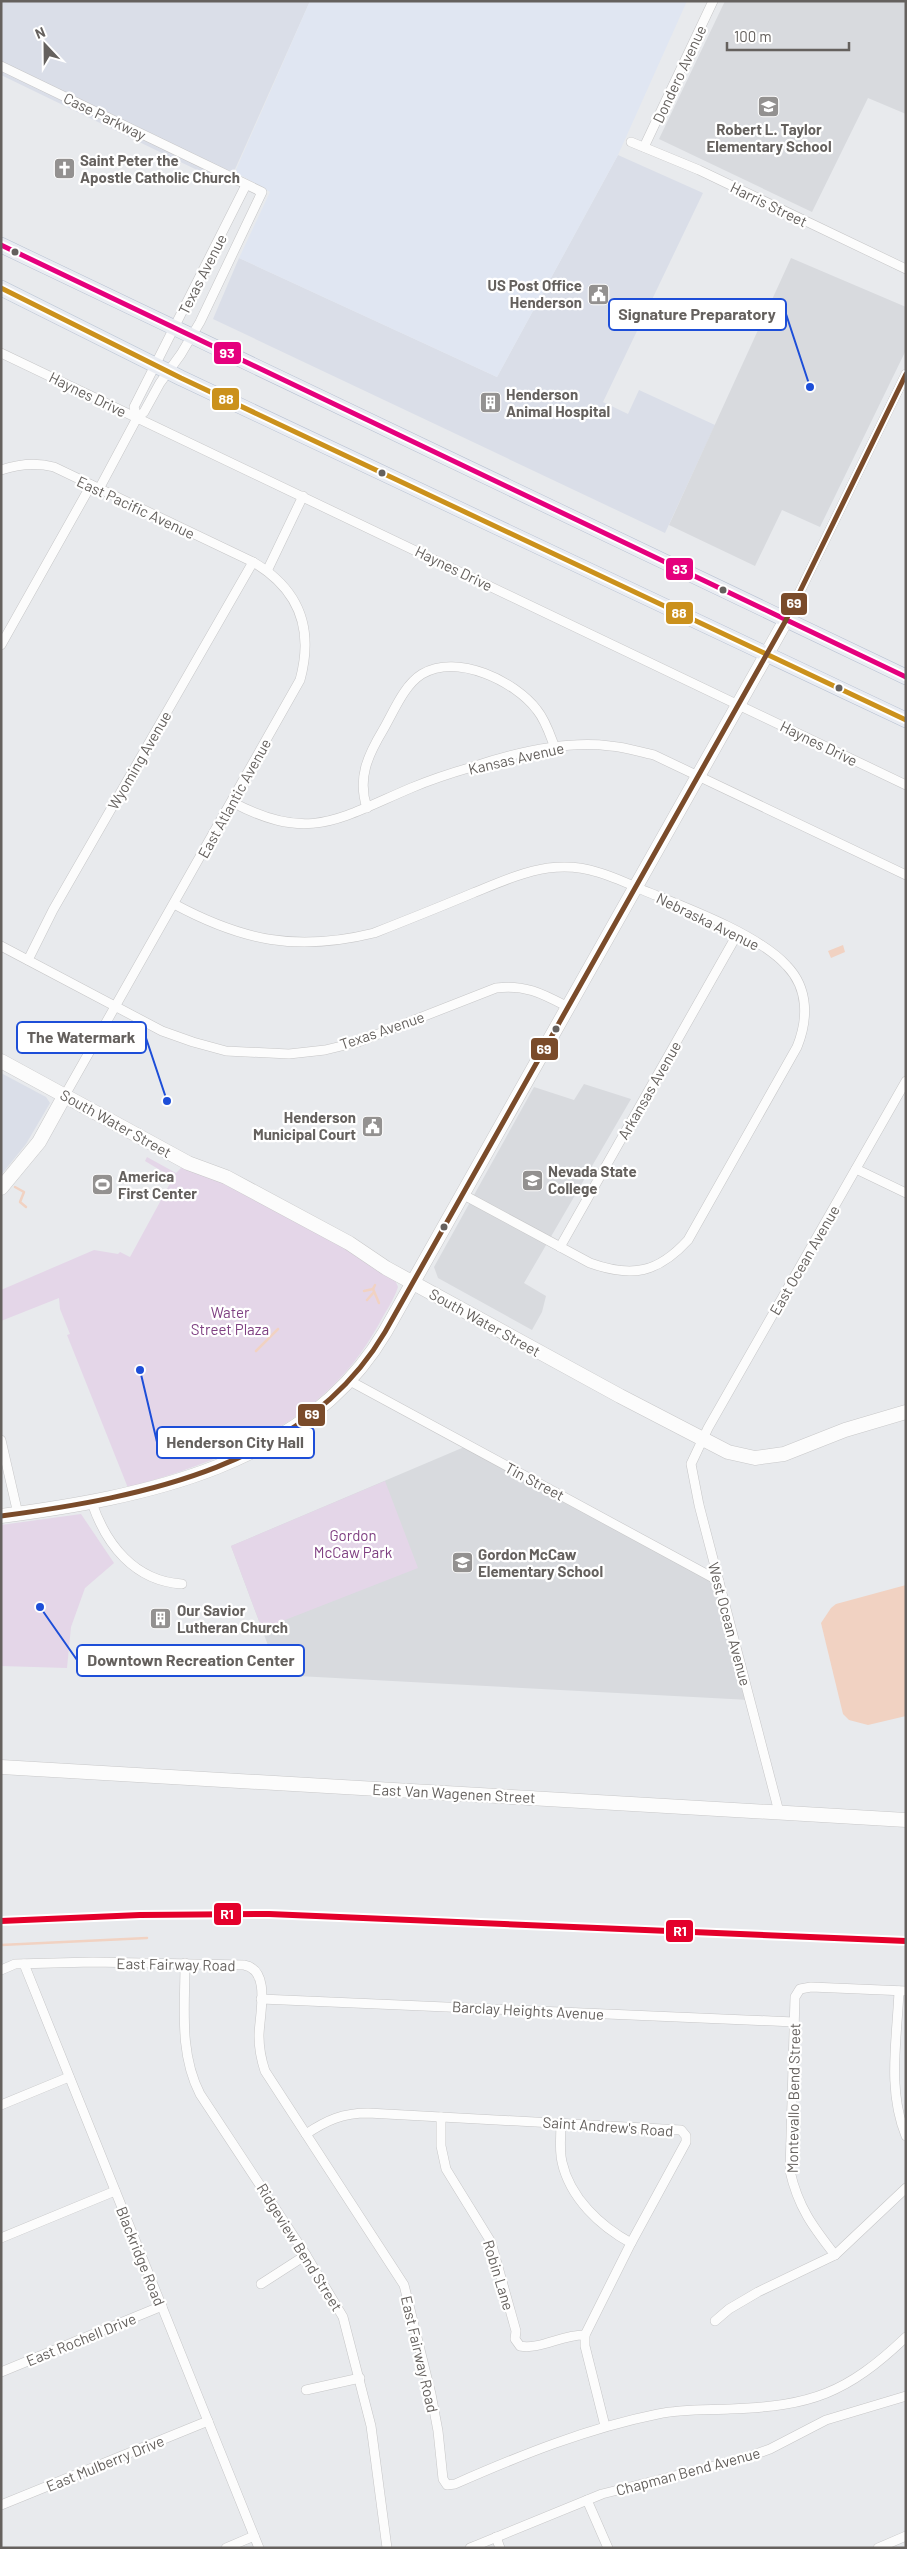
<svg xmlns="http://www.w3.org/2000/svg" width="907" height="2549" font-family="Barlow,sans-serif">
<rect width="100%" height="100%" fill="#e8eaed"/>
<g fill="#dadee8">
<path d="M1,1h309l-82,184 -227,-110z"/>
<path d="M618,155l85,38 -100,209 25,12 11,-24 76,35 -50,108 -452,-214 26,-61 258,119z"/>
<path d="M1,1073l45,24 4,6 -24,41 -25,31z"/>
</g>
<g fill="#d8dade">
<path d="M725,1h181v113l-38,-16 -56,114 -153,-73z"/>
<path d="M791,258l115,49v43l-86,177 -38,-17 -27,56 -86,-41z"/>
<path d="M584,1084l47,15 -107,184 22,13 -4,16 -10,18 -94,-52 -4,-11 100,-180 40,13z"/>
<path d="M469,1445l250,136 31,119 -471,-25 -48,-129z"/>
</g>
<g fill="#e4d6e8">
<path d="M147,1157l29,16 5,-5 5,-1c72,26 147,69 209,113l3,7c-4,13 -13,25 -19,37 -55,100 -148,133 -251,164l-61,-153 3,-1 -10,-25 -1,-11 -58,23v-31l93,-40 24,4 2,-2 10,5 43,-79 -28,-17z"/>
<path d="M385,1481l33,87 -156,61 -31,-83z"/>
<path d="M81,1514l33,49 -29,25 -14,39 -4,41 -66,-2v-141z"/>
</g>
<path fill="#e0e6f2" d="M310,1h377l-69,154 -121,222 -258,-119 31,-66 -35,-20z"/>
<g fill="#f1d2c2">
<path d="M843,945l2,7 -14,6 -3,-7z"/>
<path d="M906,1585v131l-38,9 -19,-5 -6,-6 -22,-91 10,-15 5,-4z"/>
</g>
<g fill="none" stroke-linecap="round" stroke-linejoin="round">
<g stroke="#f1d2c2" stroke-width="2.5">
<path d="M15,1187l9,5 -4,10 6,5"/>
<path d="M375,1285l-2,4 6,14"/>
<path d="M364,1291l9,-2"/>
<path d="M367,1300l7,-8"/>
<path d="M256,1351l22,-22"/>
<path d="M1,1945l146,-7"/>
</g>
<defs>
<g id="street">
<path d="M1,66l261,126 -62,130 -19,32 -21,29 -16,29 -7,6 -38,71"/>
<path d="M631,142l68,28 207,99"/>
<path d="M644,147l69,-146"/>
<path d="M1,353l905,432"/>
<path d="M137,418l-3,-11 112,-222"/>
<path d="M1,470c18,-6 34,-8 53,-3l199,95c46,27 61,67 47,118l-235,415"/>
<path d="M267,571l36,-75"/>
<path d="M786,620l120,-246"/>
<path d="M1,645l90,-160"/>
<path d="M232,802c77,41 106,17 179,-14 19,-8 40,-15 61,-21 42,-14 93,-27 138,-21 15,1 30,6 44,9l252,120"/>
<path d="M367,808c-10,-30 1,-53 16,-78 11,-19 21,-45 39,-56 35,-21 93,7 115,36 9,11 13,25 18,38"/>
<path d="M174,904c69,37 123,48 200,29 33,-13 66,-26 99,-40 25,-10 49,-21 75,-25 16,-2 34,-1 49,4 18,5 36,14 53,21 40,16 109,42 137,73 22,23 21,54 10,81l-109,193c-30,33 -56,38 -98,23l-128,-69"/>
<path d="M1,946l161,85 31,11 33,9 63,3 36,-4 33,-8 138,-54c29,-4 47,6 72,19"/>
<path d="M28,960l25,-50 200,-348"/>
<path d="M856,1169l50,24"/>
<path d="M560,1247l178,-314"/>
<path d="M350,1381l369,200"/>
<path d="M1,1440l17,74"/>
<path d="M92,1503c14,41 42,78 90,81"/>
<path d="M779,1812l-80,-307 -8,-41 17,-36 198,-347"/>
<path d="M185,1963c0,45 -6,90 15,131l106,161 37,62 28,109 16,122"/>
<path d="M24,1964l235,584"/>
<path d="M1,1970l14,-6 78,-2 151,3c28,5 15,51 15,71 0,12 2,23 6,35l139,214 27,109 7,37 5,48 4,6 8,-1c66,-29 133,-56 203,-70 23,-5 48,-4 72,-5 81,-3 116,-15 176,-72"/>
<path d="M899,1991c-2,49 -12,99 7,145"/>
<path d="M261,1999l533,23"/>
<path d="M1,2105l68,-28"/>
<path d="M441,2117v29l5,23 45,73 25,89 -1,8 5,7c20,4 43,-12 65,-11"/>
<path d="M561,2123c0,12 -2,27 1,39 8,36 38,64 69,81"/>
<path d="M306,2134c21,-14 37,-21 62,-21l313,17 5,6v6l-55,101 -46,92v11l20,80"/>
<path d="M1,2238l114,-47"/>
<path d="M835,2255c-22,-28 -37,-48 -45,-84l5,-174 5,-8 11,-2 95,4"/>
<path d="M261,2284l45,-29"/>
<path d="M715,2321l14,-12 29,-17 77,-37 71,-67"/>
<path d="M1,2372l161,-66"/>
<path d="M306,2390l54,-12"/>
<path d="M587,2500l21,48"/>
<path d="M1,2505l207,-84"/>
<path d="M496,2537l4,11"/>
<path d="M226,2548l28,-12"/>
<path d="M470,2548l132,-54 140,-35 28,-10 56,-29 80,-24"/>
<path d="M878,2548l28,-12"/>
</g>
<g id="secondary">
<path d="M1,1061l187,102 38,14 123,66 37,25 234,128 108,56 27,6 29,-4 61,-24 61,-18"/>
<path d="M1,1188l38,-46 26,-47"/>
<path d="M1,1516c142,-19 305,-50 384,-184l401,-712"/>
<path d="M1,1767l905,53"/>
</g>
<g id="primary">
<path d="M1,245l905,432"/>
<path d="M1,288l180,90 725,342"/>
</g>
</defs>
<use href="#street" stroke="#c6c6c7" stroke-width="10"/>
<use href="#secondary" stroke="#c8c8c9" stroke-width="15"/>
<use href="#primary" stroke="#b9c2d2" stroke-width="16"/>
<use href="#street" stroke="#fcfcfc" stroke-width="9"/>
<use href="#secondary" stroke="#fcfcfc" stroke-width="14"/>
<use href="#primary" stroke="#e9ecf2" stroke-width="15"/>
<defs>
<path id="bus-1" d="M1,245l905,432"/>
<path id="bus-2" d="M1,288l180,90 725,342"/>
<path id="bus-3" d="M1,1516c142,-19 305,-50 384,-184l401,-712 120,-246"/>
</defs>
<use href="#bus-1" stroke="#fff" stroke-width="9"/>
<use href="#bus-2" stroke="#fff" stroke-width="9"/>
<use href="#bus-3" stroke="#fff" stroke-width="9"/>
<use href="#bus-1" stroke="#e5007d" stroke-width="5"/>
<use href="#bus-2" stroke="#cb911c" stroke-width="5"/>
<use href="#bus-3" stroke="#7a4b2a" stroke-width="5"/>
<defs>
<path id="rail-1" d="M1,1921l139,-6 129,-1 637,27"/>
</defs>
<use href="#rail-1" stroke="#fff" stroke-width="10"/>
<use href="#rail-1" stroke="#e4002b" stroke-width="6"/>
</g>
<defs>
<symbol id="school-square" viewBox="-11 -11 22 22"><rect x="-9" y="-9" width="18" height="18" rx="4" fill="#939190" stroke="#fff"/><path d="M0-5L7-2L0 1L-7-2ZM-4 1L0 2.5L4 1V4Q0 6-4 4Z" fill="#fff"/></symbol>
<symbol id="church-square" viewBox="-11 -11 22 22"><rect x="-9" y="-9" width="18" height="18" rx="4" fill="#939190" stroke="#fff"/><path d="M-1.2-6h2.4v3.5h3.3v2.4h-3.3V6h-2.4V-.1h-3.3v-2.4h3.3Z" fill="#fff"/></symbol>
<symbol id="civic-square" viewBox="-11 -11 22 22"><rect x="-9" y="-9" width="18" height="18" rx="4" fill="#939190" stroke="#fff"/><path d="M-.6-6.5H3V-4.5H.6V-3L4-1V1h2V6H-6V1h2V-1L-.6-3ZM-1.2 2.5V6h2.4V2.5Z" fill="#fff"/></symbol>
<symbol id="building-square" viewBox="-11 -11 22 22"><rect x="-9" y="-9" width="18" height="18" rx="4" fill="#939190" stroke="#fff"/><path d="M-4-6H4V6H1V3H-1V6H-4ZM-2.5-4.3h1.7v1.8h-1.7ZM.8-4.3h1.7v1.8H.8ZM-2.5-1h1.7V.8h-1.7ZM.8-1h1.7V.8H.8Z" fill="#fff"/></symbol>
<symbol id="university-square" viewBox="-11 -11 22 22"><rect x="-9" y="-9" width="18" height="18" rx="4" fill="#939190" stroke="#fff"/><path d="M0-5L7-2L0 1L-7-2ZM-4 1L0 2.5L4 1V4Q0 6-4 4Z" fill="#fff"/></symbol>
<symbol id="stadium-square" viewBox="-11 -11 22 22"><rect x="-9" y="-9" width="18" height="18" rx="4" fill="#939190" stroke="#fff"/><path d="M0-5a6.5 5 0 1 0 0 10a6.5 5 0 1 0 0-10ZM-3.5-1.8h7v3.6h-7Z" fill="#fff"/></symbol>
</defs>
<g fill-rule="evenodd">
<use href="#school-square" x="756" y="94" width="25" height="25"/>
<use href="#church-square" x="52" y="156" width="25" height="25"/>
<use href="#civic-square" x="586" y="282" width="25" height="25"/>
<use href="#building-square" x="478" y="390" width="25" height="25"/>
<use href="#civic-square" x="360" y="1114" width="25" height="25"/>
<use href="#university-square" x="520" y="1168" width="25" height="25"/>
<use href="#stadium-square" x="90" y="1172" width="25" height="25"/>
<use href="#school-square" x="450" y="1550" width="25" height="25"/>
<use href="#building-square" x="148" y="1606" width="25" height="25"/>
</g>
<g fill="#65615e" stroke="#fff" stroke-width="2">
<circle cx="15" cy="252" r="4.5"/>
<circle cx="382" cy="473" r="4.5"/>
<circle cx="723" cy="590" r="4.5"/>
<circle cx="839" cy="688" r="4.5"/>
<circle cx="556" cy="1029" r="4.5"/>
<circle cx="444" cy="1227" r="4.5"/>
</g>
<g text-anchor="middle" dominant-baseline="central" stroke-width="4.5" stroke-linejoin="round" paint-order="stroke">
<g font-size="15" fill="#65615e" stroke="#fff">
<text transform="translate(679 74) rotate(-65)">Dondero Avenue</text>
<text transform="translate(105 116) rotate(26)">Case Parkway</text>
<text transform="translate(769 204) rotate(26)">Harris Street</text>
<text transform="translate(202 274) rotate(-63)">Texas Avenue</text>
<text transform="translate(88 394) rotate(26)">Haynes Drive</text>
<text transform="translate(136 507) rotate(25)">East Pacific Avenue</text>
<text transform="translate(454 568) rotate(26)">Haynes Drive</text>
<text transform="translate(819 743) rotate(26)">Haynes Drive</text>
<text transform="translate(516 758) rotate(-13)">Kansas Avenue</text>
<text transform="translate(139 760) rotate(-60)">Wyoming Avenue</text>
<text transform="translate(234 798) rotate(-61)">East Atlantic Avenue</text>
<text transform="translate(708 921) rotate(26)">Nebraska Avenue</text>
<text transform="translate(382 1030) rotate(-19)">Texas Avenue</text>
<text transform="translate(649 1090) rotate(-60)">Arkansas Avenue</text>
<text transform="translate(116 1123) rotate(29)">South Water Street</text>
<text transform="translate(804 1260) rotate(-60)">East Ocean Avenue</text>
<text transform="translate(485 1322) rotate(29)">South Water Street</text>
<text transform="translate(535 1481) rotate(28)">Tin Street</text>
<text transform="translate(730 1624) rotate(75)">West Ocean Avenue</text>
<text transform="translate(454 1793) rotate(3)">East Van Wagenen Street</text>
<text transform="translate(176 1964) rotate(1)">East Fairway Road</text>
<text transform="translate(528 2010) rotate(3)">Barclay Heights Avenue</text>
<text transform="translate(793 2098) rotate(-89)">Montevallo Bend Street</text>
<text transform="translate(608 2126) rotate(4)">Saint Andrew's Road</text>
<text transform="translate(300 2247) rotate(58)">Ridgeview Bend Street</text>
<text transform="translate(141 2256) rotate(68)">Blackridge Road</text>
<text transform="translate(499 2275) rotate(73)">Robin Lane</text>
<text transform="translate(81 2339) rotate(-22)">East Rochell Drive</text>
<text transform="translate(420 2354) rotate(77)">East Fairway Road</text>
<text transform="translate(105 2463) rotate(-22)">East Mulberry Drive</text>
<text transform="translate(688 2471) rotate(-15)">Chapman Bend Avenue</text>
</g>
<g font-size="15" font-weight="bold" fill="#65615e" stroke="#fff" text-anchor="start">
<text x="769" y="129" text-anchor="middle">Robert L. Taylor<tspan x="769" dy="17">Elementary School</tspan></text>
<text x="80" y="160">Saint Peter the<tspan x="80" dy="17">Apostle Catholic Church</tspan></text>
<text x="582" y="285" text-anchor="end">US Post Office<tspan x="582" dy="17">Henderson</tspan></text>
<text x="506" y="394">Henderson<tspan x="506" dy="17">Animal Hospital</tspan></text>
<text x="356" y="1117" text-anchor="end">Henderson<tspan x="356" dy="17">Municipal Court</tspan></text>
<text x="548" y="1171">Nevada State<tspan x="548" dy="17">College</tspan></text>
<text x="118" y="1176">America<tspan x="118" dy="17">First Center</tspan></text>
<text x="478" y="1554">Gordon McCaw<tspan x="478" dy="17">Elementary School</tspan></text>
<text x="177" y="1610">Our Savior<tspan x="177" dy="17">Lutheran Church</tspan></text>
</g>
<g font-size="15" fill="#7f4082" stroke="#fff">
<text x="230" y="1312">Water<tspan x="230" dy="17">Street Plaza</tspan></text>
<text x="353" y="1535">Gordon<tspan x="353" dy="17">McCaw Park</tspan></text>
</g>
</g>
<path fill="none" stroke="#1d4ed8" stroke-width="2" d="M810 387L786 314M167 1101L146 1038M140 1370L157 1442M40 1607L77 1660"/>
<g fill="#1d4ed8" stroke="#fff" stroke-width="2">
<circle cx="810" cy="387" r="5"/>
<circle cx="167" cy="1101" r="5"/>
<circle cx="140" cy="1370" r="5"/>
<circle cx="40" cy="1607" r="5"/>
</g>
<g fill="#fff" stroke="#1d4ed8" stroke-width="2">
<rect x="609" y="299" width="177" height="31" rx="5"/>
<rect x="17" y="1022" width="129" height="31" rx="5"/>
<rect x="157" y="1427" width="157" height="31" rx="5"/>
<rect x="77" y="1645" width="227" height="31" rx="5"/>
</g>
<g font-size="16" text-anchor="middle" font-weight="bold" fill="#65615e">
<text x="697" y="320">Signature Preparatory</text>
<text x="81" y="1043">The Watermark</text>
<text x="235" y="1448">Henderson City Hall</text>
<text x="191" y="1666">Downtown Recreation Center</text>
</g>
<g stroke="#fff" stroke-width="2">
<rect x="213" y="341" width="29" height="24" rx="5" fill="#e5007d"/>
<rect x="211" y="387" width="29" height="24" rx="5" fill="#cb911c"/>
<rect x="665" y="557" width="29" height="24" rx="5" fill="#e5007d"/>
<rect x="780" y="592" width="28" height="24" rx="5" fill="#7a4b2a"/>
<rect x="665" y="601" width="29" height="24" rx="5" fill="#cb911c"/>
<rect x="530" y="1037" width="29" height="24" rx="5" fill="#7a4b2a"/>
<rect x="297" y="1403" width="29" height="24" rx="5" fill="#7a4b2a"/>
<rect x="213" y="1902" width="29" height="24" rx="5" fill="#e4002b"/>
<rect x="665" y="1919" width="29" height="24" rx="5" fill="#e4002b"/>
</g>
<g font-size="14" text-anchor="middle" font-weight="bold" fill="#fff">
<text x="227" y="358">93</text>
<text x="226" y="404">88</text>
<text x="680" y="574">93</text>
<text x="794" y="608">69</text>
<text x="679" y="618">88</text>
<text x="544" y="1054">69</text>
<text x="312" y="1419">69</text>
<text x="227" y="1919">R1</text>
<text x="680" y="1936">R1</text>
</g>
<rect width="907" height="2549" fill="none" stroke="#65615e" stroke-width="5"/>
<g transform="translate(45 45) rotate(338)" stroke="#ffffff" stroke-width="4" paint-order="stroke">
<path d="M0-4L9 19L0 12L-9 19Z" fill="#65615e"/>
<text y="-8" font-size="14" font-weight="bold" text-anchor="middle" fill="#65615e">N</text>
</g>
<path d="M727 42v8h122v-8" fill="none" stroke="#65615e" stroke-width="2.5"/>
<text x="734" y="42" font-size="15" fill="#65615e" stroke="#ffffff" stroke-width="4" paint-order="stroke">100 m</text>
</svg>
